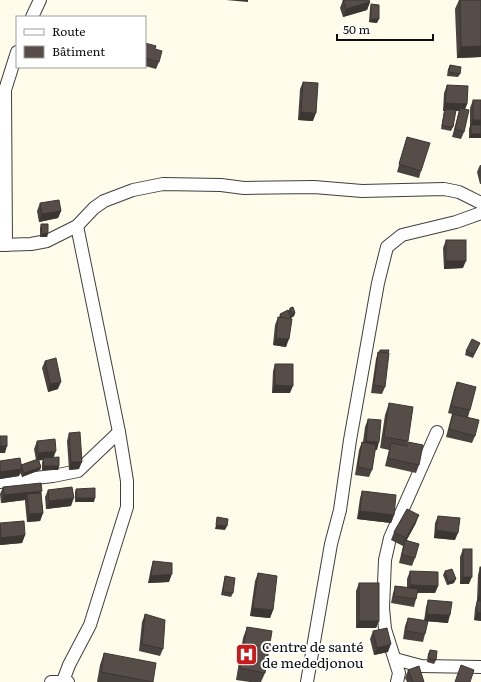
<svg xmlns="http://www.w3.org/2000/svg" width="481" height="682" font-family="Literata,serif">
<rect width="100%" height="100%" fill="#fffceb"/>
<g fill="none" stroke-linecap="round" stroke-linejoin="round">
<defs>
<g id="minor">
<path d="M32,17l8,-17"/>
<path d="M0,245l31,-1 16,-3 30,-15 17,-18 10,-7 29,-11 30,-6 58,1 23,3 70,-1 48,4 82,-2 15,3 22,11"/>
<path d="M6,245l-1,-155 12,-38"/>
<path d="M0,482l53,-6 25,-5 41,-39"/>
<path d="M395,659l26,7 60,1"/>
<path d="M63,681l6,-16 21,-40 37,-118v-26l-8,-49 -42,-206"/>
<path d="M51,682h17"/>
<path d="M307,682l24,-138 9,-34 10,-70 28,-157 9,-36 15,-12 54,-13 25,-9"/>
<path d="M397,682l2,-9 -14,-44 -2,-21 2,-48 5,-22 47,-106"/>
</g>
</defs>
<use href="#minor" stroke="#3f3f3f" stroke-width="14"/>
<use href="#minor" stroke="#fff" stroke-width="12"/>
</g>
<g fill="#4a423e">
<path d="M343,0l27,2 -3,8 -24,7 -3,-9z"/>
<path d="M459,0h22v57l-24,1 -2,-49z"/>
<path d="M371,4l6,19 -8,-1 1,-14z"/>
<path d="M145,43l10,6 4,13 -3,7 -11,-3z"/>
<path d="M450,65l10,9 -2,3 -11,-1 1,-7z"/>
<path d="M303,82l10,39 -15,-1 2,-31z"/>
<path d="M447,85l20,19 -2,5 -1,23 -3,7 -9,-2 7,-26h-4l-2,16 -2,4 -10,-2 3,-18h-1l1,-18z"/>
<path d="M473,100h8v38h-12v-9l1,-3v-18z"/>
<path d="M407,137l14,34 -2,7 -22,-6z"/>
<path d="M480,165h1v19h-1l-3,-12z"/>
<path d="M40,203l21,8 -3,7 -19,4 -2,-11z"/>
<path d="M41,224l7,9 -1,4h-7v-9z"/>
<path d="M446,240l17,28 -19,1 -1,-21z"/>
<path d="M290,308l5,5 -1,3 -3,2 -5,29 -13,-2 2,-20 3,-8 1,1 1,-4 8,-3z"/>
<path d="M480,343l-7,15 -8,-3 1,-4z"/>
<path d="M380,350l5,37 -3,7 -11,-1 5,-34 2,-7h1z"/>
<path d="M45,361l13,28 -10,3 -6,-24z"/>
<path d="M275,364l15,29h-18l1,-22z"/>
<path d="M457,382l13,28 -2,7 7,19 -3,7 -26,-6 6,-23 -4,-1 6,-23z"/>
<path d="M389,403l19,38 -2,5 2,-4 11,23 -3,8 -31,-7 4,-16 -9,-2 5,-33z"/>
<path d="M368,419l9,31 -2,-1 -3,21 -3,7 -14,-2 4,-25 3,-8h1l2,-15z"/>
<path d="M69,433l10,36 -10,1 -2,-29z"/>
<path d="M37,441l16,17 6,8 -1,4h-16v-8l1,-2h-4l2,7 -1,3 -18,7 -2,-5 -1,4 -19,3v-18l21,4 15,-5 -2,-11z"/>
<path d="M3,487l38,7 2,19 -3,8 -13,1 -2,-20v-2l-24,3 -1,-9z"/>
<path d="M76,489l18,13h-19v-10z"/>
<path d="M48,490l23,16 -25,3 -1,-12z"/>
<path d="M362,491l32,24 -3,8 -34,-4 3,-21z"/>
<path d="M438,516l17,24 -21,-2 1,-15z"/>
<path d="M0,523l25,12 -3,8 -22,2z"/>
<path d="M416,523l-10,18 9,17 -3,8 -13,-3 4,-17 -12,-6 3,-8z"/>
<path d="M463,549l6,35h-9v-27z"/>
<path d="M153,561l16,21 -21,1 3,-15z"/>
<path d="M480,567h1v54l-7,-1 1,-12 2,-7 1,-26z"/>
<path d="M410,571l28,15 -3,7h-18l-1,6 -2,8 -23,-4 2,-10 2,-7 12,1v-8z"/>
<path d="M445,571l9,12 -7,2 -4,-10z"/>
<path d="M258,573l15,37 -3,8 -20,-2 5,-35z"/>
<path d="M225,576l8,17 -2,4 -10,-2 3,-15z"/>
<path d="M359,583l20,38 -3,7h-20v-37z"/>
<path d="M428,600l20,23 -21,-2 -2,13 -2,8 -20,-3 2,-13 3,-8 16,3 2,-14z"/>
<path d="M145,614l18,35 -3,7 -21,-5 3,-29z"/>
<path d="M247,627l18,46 -4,9h-11l-14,-2 7,-42z"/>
<path d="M373,631l15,21 -14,3 -4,-16z"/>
<path d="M430,650l6,10 -2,4 -7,-2 1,-8z"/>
<path d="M104,653l49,29h-56l3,-17z"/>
<path d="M408,670l16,12h-17l-2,-4z"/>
</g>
<g fill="#3c3632">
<path d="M226,0h22v2z"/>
<path d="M370,2l-3,8 -24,7 3,-8z"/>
<path d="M371,19h8l-2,4 -8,-1z"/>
<path d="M481,46v11l-24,1 4,-11z"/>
<path d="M445,103l22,1 -3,8 -4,-4 -1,3h-14v-2l-1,2h-1z"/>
<path d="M301,112l15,1 -3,8 -15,-1z"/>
<path d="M473,120h8v7l-11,1z"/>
<path d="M471,134h10v4h-12z"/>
<path d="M61,211l-3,7 -19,4 3,-8z"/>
<path d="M48,233l-1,4h-7l2,-3z"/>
<path d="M446,261h20l-3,7 -19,1z"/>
<path d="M295,313l-1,3 -3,2 1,-4z"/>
<path d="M276,338l13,1 -3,8 -13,-2z"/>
<path d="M61,382l-3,7 -10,3 2,-8z"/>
<path d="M275,385l18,1 -3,7h-18z"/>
<path d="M366,441l13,1 -2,8 -14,-2z"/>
<path d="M0,446h7l-2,7h-5z"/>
<path d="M56,451l-3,8 -10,-1v2l-7,1 2,-8z"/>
<path d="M71,462h11l-3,7 -10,1z"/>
<path d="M44,466h15l-1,4h-16z"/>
<path d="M41,467l-1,3 -18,7 2,-4z"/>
<path d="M22,469l-3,7 -19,3v-7z"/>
<path d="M42,491l-3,8 -12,-5 -2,6 -24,3 3,-8z"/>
<path d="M74,498l-3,8 -25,3 3,-8z"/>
<path d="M77,498h18l-1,4h-19z"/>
<path d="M360,511l34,4 -3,8 -34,-4z"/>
<path d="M43,513l-3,8 -13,1 2,-8z"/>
<path d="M419,515l-3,8 -12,22 2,-7z"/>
<path d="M216,525l11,1 -2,4 -10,-1z"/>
<path d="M436,530l22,3 -3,7 -21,-2z"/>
<path d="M25,535l-3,8 -22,2v-4l1,-3z"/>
<path d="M172,574l-3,8 -21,1 3,-7z"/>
<path d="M463,577h9l-3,7h-9z"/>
<path d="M456,579l-2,4 -7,2 1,-3z"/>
<path d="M410,585l28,1 -3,7 -28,-1z"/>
<path d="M480,593h1v8h-4z"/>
<path d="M253,608l20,2 -3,8 -20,-2z"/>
<path d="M477,612l4,1v8l-7,-1z"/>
<path d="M427,614l23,1 -2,8 -24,-2z"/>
<path d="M359,621h20l-3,7h-20z"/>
<path d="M391,644l-3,8 -14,3 3,-7z"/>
</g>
<g fill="#564d48" stroke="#3c3632">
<path d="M343,0h26l1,2 -24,7z"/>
<path d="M460,0h21v46l-20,1z"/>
<path d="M371,4l8,1v14h-8z"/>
<path d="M145,43l11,3 -1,3 7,2 -3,11 -14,-4z"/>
<path d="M450,65l11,2 -1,7 -11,-2z"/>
<path d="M303,82l15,1 -2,30 -15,-1z"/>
<path d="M447,85l21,1 -1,18 -22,-1z"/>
<rect x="473" y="100" width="8" height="20"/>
<path d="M460,108l9,2 -5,22 -9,-3z"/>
<path d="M445,109l11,1 -3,17 -11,-1z"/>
<rect x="471" y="125" width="10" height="9"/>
<path d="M407,137l23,6 -9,28 -22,-7z"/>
<path d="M59,200l2,11 -19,3 -2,-11z"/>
<path d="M41,224h7v9l-6,1z"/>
<rect x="446" y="240" width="20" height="21"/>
<path d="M293,307l2,6 -3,1 -2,-6z"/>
<path d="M288,310l3,8 -2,1 -7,-1 -2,-4z"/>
<path d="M278,317l14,2 -3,20 -13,-1z"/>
<path d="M472,339l8,4 -6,11 -8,-3z"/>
<path d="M380,350h9l-1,3 -8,-1z"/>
<path d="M378,352l11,1 -4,34 -11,-2z"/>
<path d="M56,358l5,24 -11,2 -5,-23z"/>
<path d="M275,364h18v22l-18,-1z"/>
<path d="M457,382l19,5 -6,23 -19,-4z"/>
<path d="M389,403l24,4 -5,34 -24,-4z"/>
<path d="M453,414l26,6 -4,16 -26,-7z"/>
<path d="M368,419l13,1 -2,22 -13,-1z"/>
<path d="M80,432l2,30h-11l-2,-29z"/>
<rect x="0" y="436" width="7" height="10"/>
<path d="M55,439l1,12 -18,2 -1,-12z"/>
<path d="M362,442l14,3 -4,25 -14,-3z"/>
<path d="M408,442l15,3 -4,20 -31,-7 3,-15 16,3z"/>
<path d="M59,457v9h-15l-1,-8z"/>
<path d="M20,458l2,11 -22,3v-11z"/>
<path d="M38,459l3,8 -17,6 -3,-8z"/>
<path d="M41,483l1,8 -38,4 -1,-8z"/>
<path d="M72,487l2,11 -25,3 -1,-11z"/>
<path d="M95,488v10h-18l-1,-9z"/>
<path d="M362,491l34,4 -2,20 -34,-4z"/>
<path d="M41,493l2,20 -14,1 -2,-20z"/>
<path d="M407,509l12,6 -13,23 -12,-6z"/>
<path d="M438,516l22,2 -2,15 -22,-3z"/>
<path d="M217,517l11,2 -1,7 -11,-1z"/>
<path d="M24,521l1,14 -24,3 -1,-15z"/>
<path d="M405,540l14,4 -4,14 -13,-3z"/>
<rect x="463" y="549" width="9" height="28"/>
<path d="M153,561l19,2v11l-21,2z"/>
<rect x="480" y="567" width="1" height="26"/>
<path d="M452,569l4,10 -8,3 -3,-11z"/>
<path d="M410,571l28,1v14l-28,-1z"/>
<path d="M258,573l19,3 -4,34 -20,-2z"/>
<path d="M225,576l10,2 -2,15 -10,-1z"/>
<rect x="359" y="583" width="20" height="38"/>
<path d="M395,586l23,3 -2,10 -22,-3z"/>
<path d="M428,600l24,2 -2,13 -23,-1z"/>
<path d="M477,601h4v12l-4,-1z"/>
<path d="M145,614l20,6 -2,29 -21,-5z"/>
<path d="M408,618l20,3 -3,13 -19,-3z"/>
<path d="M247,627l25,4 -7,42 -25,-5z"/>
<path d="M387,628l4,16 -14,4 -4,-17z"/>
<path d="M430,650l7,1 -1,9 -8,-2z"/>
<path d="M104,653l52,10 -3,19 -52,-10z"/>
<path d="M461,665l13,5 -4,12h-15z"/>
<path d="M419,666l5,16h-11l-5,-12z"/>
</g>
<defs>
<symbol id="hospital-square" viewBox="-11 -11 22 22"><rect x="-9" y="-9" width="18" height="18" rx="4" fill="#c8191d" stroke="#fff"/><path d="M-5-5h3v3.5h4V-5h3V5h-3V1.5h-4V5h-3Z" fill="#fff"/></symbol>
</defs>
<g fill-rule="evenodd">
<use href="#hospital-square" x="234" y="642" width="25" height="25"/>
</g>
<g text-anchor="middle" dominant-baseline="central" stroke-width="4" stroke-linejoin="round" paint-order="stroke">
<g font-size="14" fill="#0c0c0c" stroke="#fff" text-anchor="start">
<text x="262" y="646">Centre de santé<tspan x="262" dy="16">de mededjonou</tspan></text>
</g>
</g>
<rect x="16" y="16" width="130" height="52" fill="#ffffff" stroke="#9e9e9e"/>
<rect x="24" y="29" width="20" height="6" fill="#ffffff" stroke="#9e9e9e"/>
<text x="52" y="36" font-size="12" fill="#0c0c0c">Route</text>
<rect x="24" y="46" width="20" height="12" fill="#564d48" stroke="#9e9e9e"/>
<text x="52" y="56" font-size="12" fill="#0c0c0c">Bâtiment</text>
<path d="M337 34v6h96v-6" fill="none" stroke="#0c0c0c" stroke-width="2"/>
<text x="343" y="34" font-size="12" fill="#0c0c0c" stroke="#ffffff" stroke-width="3" paint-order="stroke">50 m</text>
</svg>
